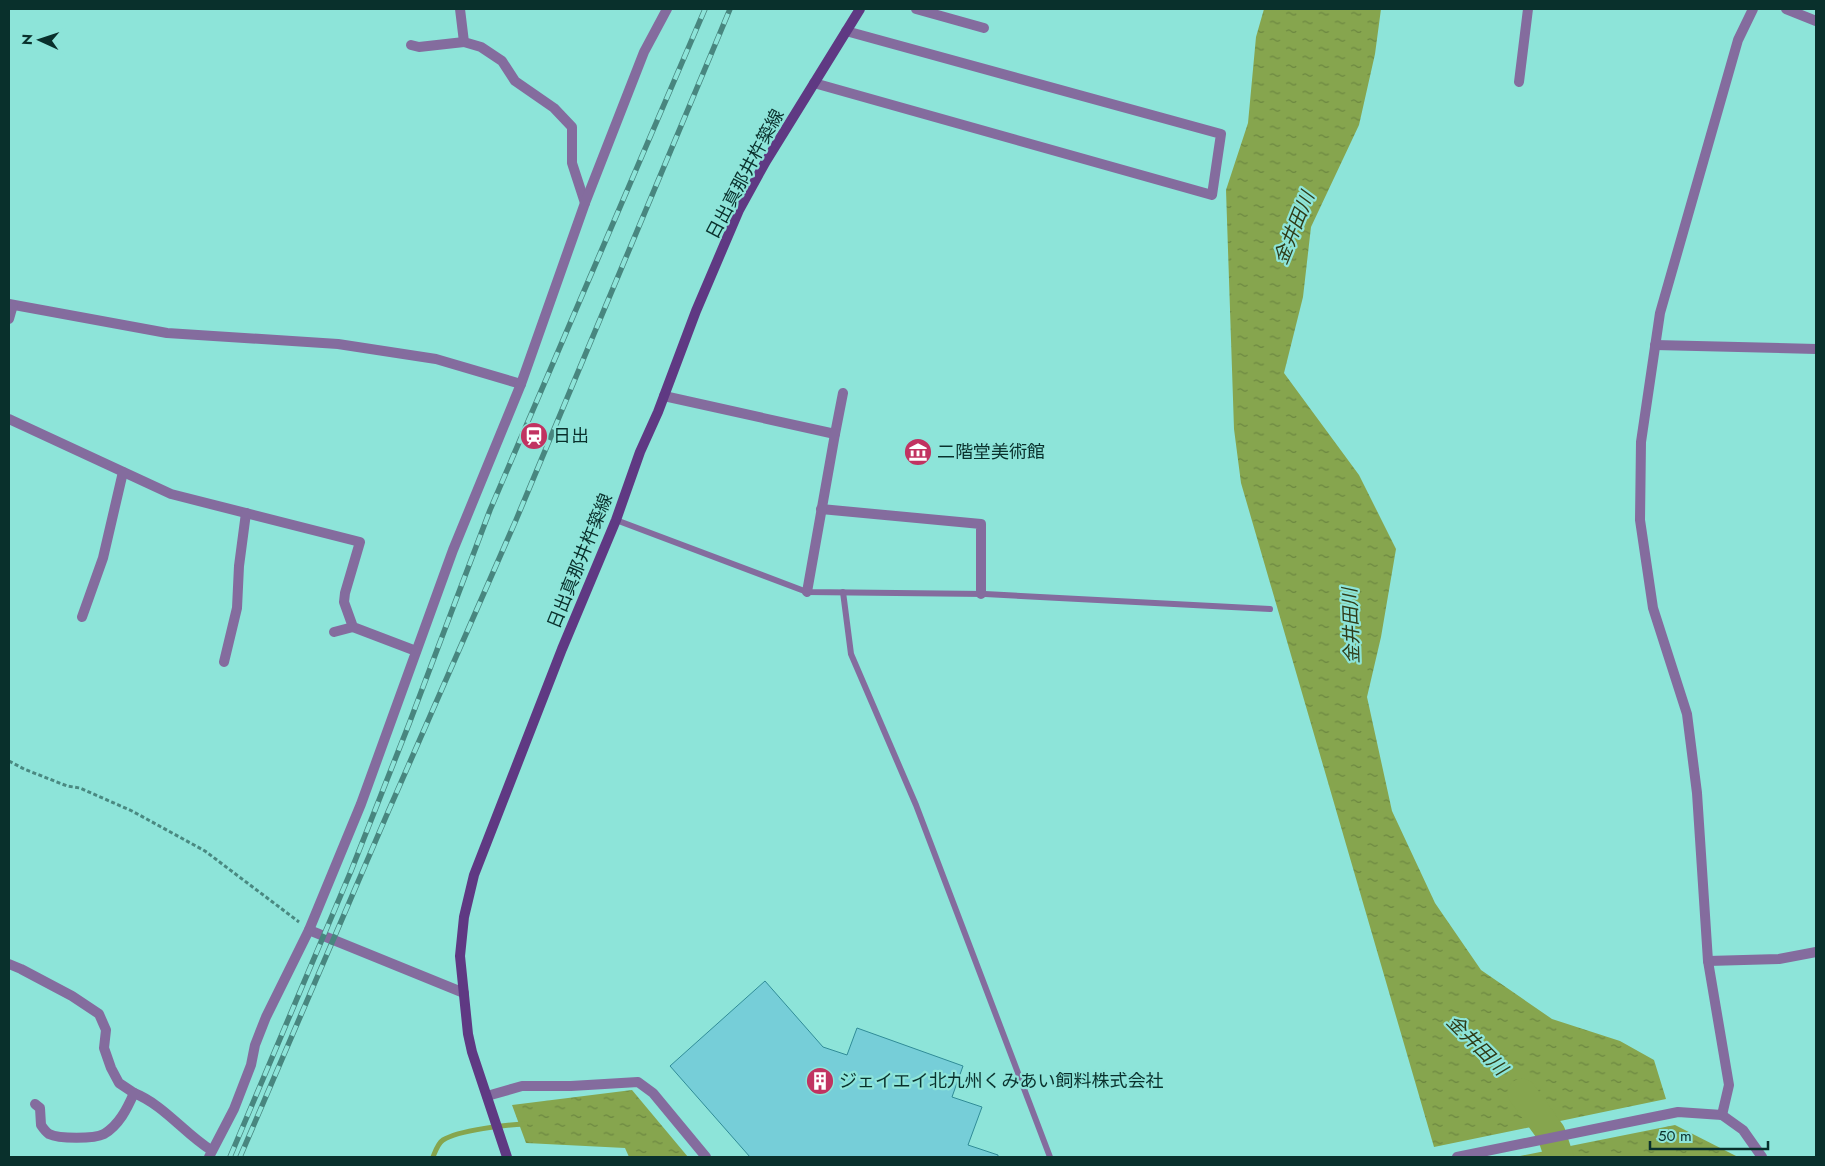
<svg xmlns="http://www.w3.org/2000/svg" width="1825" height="1166" font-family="Jost,'Noto Sans JP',sans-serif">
<defs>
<pattern id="water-ripples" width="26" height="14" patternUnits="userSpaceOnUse" patternTransform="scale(1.25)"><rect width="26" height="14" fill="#86a54e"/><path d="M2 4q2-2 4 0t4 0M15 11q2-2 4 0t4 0" fill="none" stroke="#6c8741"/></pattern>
</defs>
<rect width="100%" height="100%" fill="#8de4d9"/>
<g fill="url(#water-ripples)">
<path d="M1264,9h117l-6,45 -16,71 -48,102 -8,70 -19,76 75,102 37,74 -15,88 -14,60 25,114 43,92 46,67 71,49 68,22 34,19 12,39 -232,48 -193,-664 -7,-54 -8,-239 22,-67 8,-86z"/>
<path d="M632,1090l56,67h-59l-4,-9 -99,-5 -14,-38z"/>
<path d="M1675,1125l63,32h-223z"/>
</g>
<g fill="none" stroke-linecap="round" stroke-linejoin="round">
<path stroke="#86a54e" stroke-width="5" d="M433,1157c2,-5 5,-14 10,-17 16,-10 63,-15 82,-16"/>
<path stroke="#86a54e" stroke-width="29" d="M1522,1093l29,40 8,24"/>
</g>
<path fill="#76ced8" stroke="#308c97" d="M765,981l58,66 24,8 10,-27 106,38 -11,31 30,10 -14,38 30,10v2h-248l-80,-91z"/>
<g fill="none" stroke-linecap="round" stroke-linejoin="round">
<path stroke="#4a8981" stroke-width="3" stroke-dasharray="4 2.5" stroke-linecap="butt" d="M9,761l15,8 43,17 13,2 52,23 73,40 94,71"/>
<g stroke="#846c9e" stroke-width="6">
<path d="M616,520l191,72 178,2 285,15"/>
<path d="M843,592l8,62 65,151 134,352"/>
</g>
<g stroke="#846c9e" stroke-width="10">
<path d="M460,9l4,33 17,5 21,14 13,20 39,27 18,19v36l13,40"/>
<path d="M916,9l68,19"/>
<path d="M1786,9l30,12"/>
<path d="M411,45l8,2 45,-5"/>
<path d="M1519,82l9,-73"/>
<path d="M814,83l398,112 9,-61 -375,-103"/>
<path d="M9,304l158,29 171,11 98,15 85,25"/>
<path d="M9,319l4,-14"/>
<path d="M1655,345l161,4"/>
<path d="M664,396l171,38 8,-41"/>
<path d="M9,419l162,75 189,48 -15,51 -1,9 9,25 63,24"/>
<path d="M821,509l160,15v70"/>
<path d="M807,592l28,-158"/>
<path d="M82,617l21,-59 20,-86"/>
<path d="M334,632l19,-5"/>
<path d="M224,662l13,-54 2,-42 7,-53"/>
<path d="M309,930l155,63"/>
<path d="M9,964l12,5 51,27 27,18 7,16 -2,18 7,20 8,15 15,10"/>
<path d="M35,1104l5,4 1,17c2,3 5,7 8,9 10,5 45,5 55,0 15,-9 23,-25 30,-41 30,12 50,40 77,57"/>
<path d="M209,1157l25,-48 17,-44 4,-20 11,-28 43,-87 52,-126 92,-254 68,-166 64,-181 59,-151 23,-43"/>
</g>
<g stroke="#846c9e" stroke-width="10">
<path d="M1708,961l71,-2 37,-7"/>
<path d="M487,1096l35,-10h49l67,-4 15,11 53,64"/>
<path d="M1722,1115l7,-30 -21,-124 -11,-168 -10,-79 -34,-106 -13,-88 1,-78 19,-129 78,-273 15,-31"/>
<path d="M1457,1157l221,-45 44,3 21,15 19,27"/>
</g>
<path stroke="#5f3983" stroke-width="10" d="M507,1157l-35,-105 -4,-18 -8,-78 4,-39 10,-42 88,-226 54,-129 24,-68 18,-40 38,-101 43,-101 27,-49 94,-152"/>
<defs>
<g id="rail">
<path d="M230,1157l121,-286 58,-147 81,-214 215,-501"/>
<path d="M240,1157l148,-345 128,-292 214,-511"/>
</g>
</defs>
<use href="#rail" stroke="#48867f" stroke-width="5.5"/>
<use href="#rail" stroke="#8de4d9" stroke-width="4" stroke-dasharray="11" stroke-linecap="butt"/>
</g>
<defs>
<symbol id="station-disc" viewBox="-11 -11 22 22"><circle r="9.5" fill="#c13361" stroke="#8de4d9"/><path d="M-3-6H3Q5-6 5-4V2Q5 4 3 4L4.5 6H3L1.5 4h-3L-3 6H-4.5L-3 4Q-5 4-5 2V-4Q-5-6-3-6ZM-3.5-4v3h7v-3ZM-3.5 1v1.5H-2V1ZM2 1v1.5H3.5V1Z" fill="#fff"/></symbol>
<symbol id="museum-disc" viewBox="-11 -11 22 22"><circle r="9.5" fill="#c13361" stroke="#8de4d9"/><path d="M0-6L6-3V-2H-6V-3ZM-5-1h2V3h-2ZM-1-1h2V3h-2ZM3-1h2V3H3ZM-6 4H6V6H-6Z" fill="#fff"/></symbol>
<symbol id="building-disc" viewBox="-11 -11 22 22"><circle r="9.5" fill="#c13361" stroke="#8de4d9"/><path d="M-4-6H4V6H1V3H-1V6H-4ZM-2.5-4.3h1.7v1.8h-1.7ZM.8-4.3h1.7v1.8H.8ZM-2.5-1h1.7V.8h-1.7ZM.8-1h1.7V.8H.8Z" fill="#fff"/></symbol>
</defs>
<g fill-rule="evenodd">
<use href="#station-disc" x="518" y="420" width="32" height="32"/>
<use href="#museum-disc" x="902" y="436" width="32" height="32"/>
<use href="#building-disc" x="804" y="1065" width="32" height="32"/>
</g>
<g text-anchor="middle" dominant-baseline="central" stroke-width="4.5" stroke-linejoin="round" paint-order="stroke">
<g font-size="18" fill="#09302c" stroke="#8de4d9">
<text transform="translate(745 174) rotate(-62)">日出真那井杵築線</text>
<text transform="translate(580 561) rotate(-68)">日出真那井杵築線</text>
</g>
<g font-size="18" fill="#09302c" stroke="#8de4d9" text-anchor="start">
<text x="553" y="436">日出</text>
<text x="937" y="452">二階堂美術館</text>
<text x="839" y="1081">ジェイエイ北九州くみあい飼料株式会社</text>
</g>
<g font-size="19" font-style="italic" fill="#2f3c18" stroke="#8de4d9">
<text transform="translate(1294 228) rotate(-68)">金井田川</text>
<text transform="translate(1351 626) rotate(-92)">金井田川</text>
<text transform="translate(1477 1045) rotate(45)">金井田川</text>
</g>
</g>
<rect width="1825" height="1166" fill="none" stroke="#09302c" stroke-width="20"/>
<g transform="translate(40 40) rotate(273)" stroke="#8de4d9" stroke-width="4" paint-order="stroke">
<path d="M0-4L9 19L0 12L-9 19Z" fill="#09302c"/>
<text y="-8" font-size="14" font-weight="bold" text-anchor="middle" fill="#09302c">N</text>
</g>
<path d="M1650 1141v8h118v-8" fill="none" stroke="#09302c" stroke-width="2.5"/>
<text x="1658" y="1141" font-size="15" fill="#09302c" stroke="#8de4d9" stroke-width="4" paint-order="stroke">50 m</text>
</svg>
